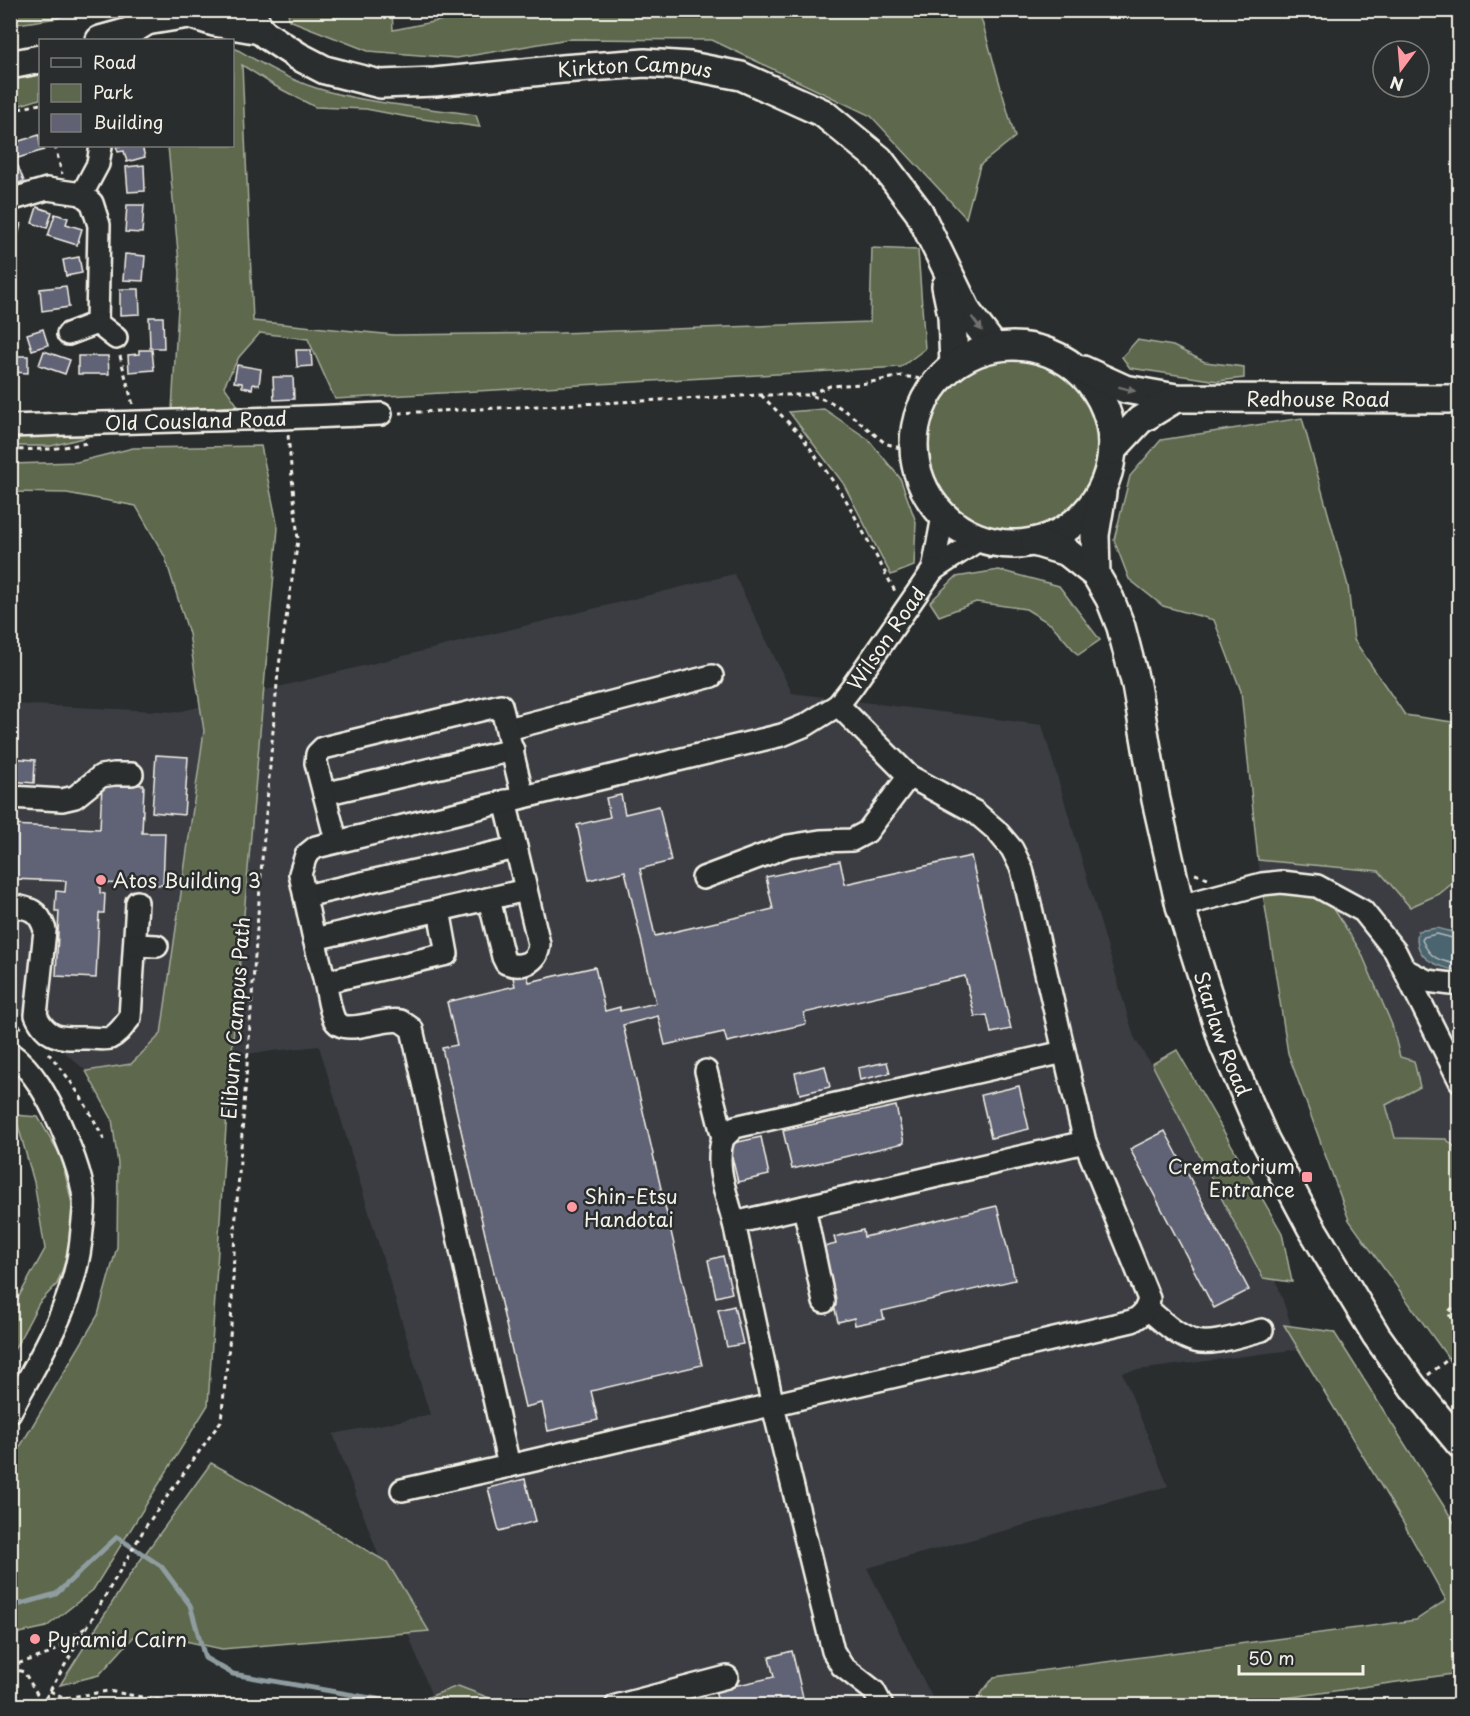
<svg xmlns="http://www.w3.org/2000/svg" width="1470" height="1716" font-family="'Playpen Sans',sans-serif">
<rect width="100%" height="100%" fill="#2a2d2e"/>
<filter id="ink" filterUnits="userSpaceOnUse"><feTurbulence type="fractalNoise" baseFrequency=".0167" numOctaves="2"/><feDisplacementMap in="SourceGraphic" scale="12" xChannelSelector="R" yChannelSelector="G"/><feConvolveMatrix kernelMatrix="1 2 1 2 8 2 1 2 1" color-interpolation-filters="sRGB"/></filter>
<g filter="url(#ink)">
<g fill="#3a3d43">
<path d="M734,574l58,119 250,32 92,312 136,225 29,87 -177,23 46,114 -301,82 69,137h-501l-102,-271 97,-19 -111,-369 -233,25 -75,-66v-301l167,8z"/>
<path d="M1258,860l121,11 60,23 20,-16v273l-13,-12 -51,-1 -10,-33 35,-18 -6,-26 -14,-4 -8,-32 -129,-132z"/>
</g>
<g fill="#5d674e" stroke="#a8ac9b" stroke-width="1.5">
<path d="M10,11l1,-1 61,1 -14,7 -47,7z"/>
<path d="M487,11h492l36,126 -35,28 -14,53 -95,-102 -159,-76 -144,-1 -111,19 -89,-7 -79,-31 -1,-9h104l1,19z"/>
<path d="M233,47c26,15 54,32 83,41 51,16 107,19 160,27l4,12 -72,-10 -42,-8 -51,-2 -40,-21 -33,-21 11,256 141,14 166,-2 310,-11 2,-74 46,2 7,99 -24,18 -566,32 -27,-60 -48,-6 -21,24 -15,29 14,20 -66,4 8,-137 -12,-127h64z"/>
<path d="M40,75v24l-29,9v-29l14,-1z"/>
<path d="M1137,340l36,6 32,16 39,5v11l-26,3 -88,-13 -8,-11z"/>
<circle cx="1012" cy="444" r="89"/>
<path d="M824,409l44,30 32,39 16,44 -2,44 -23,9 -48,-92 -54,-71z"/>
<path d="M1302,418l46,168 6,54 51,75 54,8v155l-20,16 -29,13 -31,-36 -121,-11 -17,-169 -27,-71 -51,-14 -34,-27 -15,-39 16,-64 31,-36z"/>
<path d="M77,433l10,4 -36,9h-40l-1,-10z"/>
<path d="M261,446l17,82 -50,568 -20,309 -115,185 -47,37 -35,8v-173l87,-147 19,-68 1,-83 -6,-45 -26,-48 45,-7 30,-30 43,-303 -15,-97 -24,-77 -29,-51 -69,-13 -56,-1v-28l66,-2 56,-14z"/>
<path d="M999,570l60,16 41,54 -22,15 -26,-30 -26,-16 -50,-7 -37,14 -9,-14 26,-25z"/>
<path d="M1292,890l39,14 30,48 31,73 8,32 14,4 6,26 -34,18 9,33 51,1 13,12v222l-110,-153 -61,-167 -25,-160z"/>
<path d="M1177,1050l105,183 10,49 -29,-4 -111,-214z"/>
<path d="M15,1115l23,2 23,39 12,52 -4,44 -12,32 -18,19 -28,53v-45l34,-62 -11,-67z"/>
<path d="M1284,1325l50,7 125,198v143l-229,33 -248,-1 -5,-6 17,-22 422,-57 30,-20 -45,-81z"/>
<path d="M211,1463l60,32 116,67 42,69 -207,18 -83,-18 -40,44 -39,10 71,-112z"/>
<path d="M458,1686l50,19h-101z"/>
</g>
<path fill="#4c6570" stroke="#8f9da0" stroke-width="1.5" d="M1437,928l22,6v37c-21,-4 -47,-12 -41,-40z"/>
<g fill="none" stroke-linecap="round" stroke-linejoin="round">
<path stroke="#b1b9b8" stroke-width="1.5" d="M1460,940l-23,-6 -13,3 -2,3c8,19 18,21 38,25"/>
<path stroke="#8f9da0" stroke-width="5" d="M10,1607l46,-13 61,-57 44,29 29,39 15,53 28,16 184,32"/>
</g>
<g fill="#606274" stroke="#f4f1e8" stroke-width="1.5">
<path d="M39,135l1,11h3l1,4 -26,8 -5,-15z"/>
<path d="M116,146h26l3,11 -18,5 -3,-11 -6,1z"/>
<path d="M144,165l1,26 -17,1 -2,-25z"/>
<path d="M18,166l6,15 -14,6v-18z"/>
<path d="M127,205h17l-2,28 -17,-1z"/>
<path d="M37,207l15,5 -5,16 -15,-5z"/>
<path d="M55,214l13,4 -2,6 16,5 -5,16 -29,-9z"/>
<path d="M10,221l11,3 -6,23 -5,-1z"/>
<path d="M125,254l20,2 -2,25 -20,-1z"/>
<path d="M79,257l3,16 -16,3 -3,-16z"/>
<path d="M66,286l3,21 -27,4 -2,-22z"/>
<path d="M120,289h19l1,25 -20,1z"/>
<path d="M149,317h14l1,31h-14z"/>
<path d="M43,329l5,16 -16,5 -5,-16z"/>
<path d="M139,350h13l2,20 -25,2 -1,-17 11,-1z"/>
<path d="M296,350h15l1,16 -15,1z"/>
<path d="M44,351l26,9 -5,14 -26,-9z"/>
<path d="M12,356h16v17l-16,-1z"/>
<path d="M78,356h30l1,18h-31z"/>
<path d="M237,365l24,4 -2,16 -6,-1 -1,5 -10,-2v-4l-8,-1z"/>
<path d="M273,377h20l1,22 -20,1z"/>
<path d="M156,755l32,2 -4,58 -32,-3z"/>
<path d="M10,758l25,2 -1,23 -24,-2z"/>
<path d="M102,783l42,2 -2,48h23l-2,52 -63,-2v10l5,1 -1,19h-5l-3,65 -40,-2 3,-65h-4l1,-20 9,1 1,-11 -56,-2v-54l90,4z"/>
<path d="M621,795l4,19 34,-8 12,55 -31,8 15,67 118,-27 -7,-32 74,-16 5,23 126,-28 40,173 -20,4 -4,-18 -12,2 -10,-41 -161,37 2,11 -79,18 -3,-10 -59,13 -7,-29 -35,9 79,340 -111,26 7,29 -50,11 -6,-28 -17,4 -83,-359 15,-3 -10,-43 68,-16 -4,-17 14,-3 4,16 66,-15 10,44 15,-4v4l36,-8 -31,-132 -36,9 -12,-55 33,-8 -4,-19z"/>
<path d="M887,1062l3,11 -30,7 -2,-12z"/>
<path d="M825,1066l5,21 -30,7 -5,-21z"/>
<path d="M1019,1086l10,43 -38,9 -10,-43z"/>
<path d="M896,1106l8,37 -112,26 -9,-38z"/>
<path d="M1165,1131l84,159 -35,18 -84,-159z"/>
<path d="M761,1137l8,38 -31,7 -9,-38z"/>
<path d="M997,1206l18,74 -133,31 2,8 -29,6 -1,-7 -16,4 -18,-74 16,-4 -2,-7 29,-7 1,7z"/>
<path d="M723,1256l9,37 -16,4 -8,-37z"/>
<path d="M734,1306l9,38 -16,3 -9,-37z"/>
<path d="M525,1479l11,42 -37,10 -11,-43z"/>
<path d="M792,1651l13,55h-86l-4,-16 59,-13 -5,-20z"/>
</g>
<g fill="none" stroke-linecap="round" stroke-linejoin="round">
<defs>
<g id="minor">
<path d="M82,194l16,-30 3,-18"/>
<path d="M10,200l37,-11 35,5 10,9 7,22 -2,98 -29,11"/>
<path d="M97,323l19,15"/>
<path id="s1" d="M10,426c124,-5 248,-6 371,-12"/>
<path d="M943,516l-10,54 47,-31"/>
<path id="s2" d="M838,705l14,-18 81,-117"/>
<path d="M508,729l204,-53"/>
<path d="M324,794l189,-44"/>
<path d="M10,797l52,3 13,-3 26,-21 13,-2h18"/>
<path d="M336,840l-20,-77 1,-9 6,-6 178,-43 22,92"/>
<path d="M703,878l85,-32 32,-5 32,-1 15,-8 42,-56"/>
<path d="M305,896l211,-48"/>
<path d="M489,899l14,58 3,6c16,6 32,-1 33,-19l-34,-143"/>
<path d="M10,905c20,3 29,5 35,25l-9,85c11,25 26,23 51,23 6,0 17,2 23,0 9,-4 14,-13 20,-20l7,-116"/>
<path d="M1180,906l82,-22 19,-2 36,4 46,25 32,40 65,130"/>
<path d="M314,939l11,43 122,-28 -8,-44"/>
<path d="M135,945l22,1"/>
<path d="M1407,971l20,10 33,4"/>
<path d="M325,982c3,12 4,26 9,37 9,19 48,-2 66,2 3,1 8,5 12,8l97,437 -107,24"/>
<path d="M10,1053c24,17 38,45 50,71 10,23 21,49 24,74 1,10 -1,22 -2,32 -5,70 -40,123 -72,182"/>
<path d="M706,1071l17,67 12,-11 329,-75"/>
<path d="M723,1138c-9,29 4,57 11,85l351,-81"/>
<path d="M804,1207l20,95"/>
<path d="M734,1223l39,183 60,245 9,15 32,25 8,15"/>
<path d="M1147,1308c49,45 54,38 115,22"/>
<path d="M509,1466l623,-145c10,-5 14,-10 17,-22l-64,-157 -63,-273 -10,-20 -16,-19 -21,-18 -66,-36 -71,-71 -32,20 -24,10 -466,112 -10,8 -6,19 14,65 212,-49"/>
<path d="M616,1706l111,-29"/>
</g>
<g id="major">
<path id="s3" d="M240,10l16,12 4,8 6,5 32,21 27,14 55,14 55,-2 127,-13 83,-6 45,3 51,10 82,37 56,46 40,53 49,101 26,34"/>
<path d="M146,21l43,-7 25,8 46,8"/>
<path d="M100,40l29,-8 32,-20"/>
<path d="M10,65l30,-6"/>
<path d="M946,286l6,29 2,50"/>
<circle cx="1013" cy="445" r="99"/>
<path id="s4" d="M1083,370l42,19 51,9 284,1"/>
<path d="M1112,450l28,-30 36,-22"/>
<path id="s5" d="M1034,542l33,10 29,23 14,24 11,28 15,58 20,115 24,106 44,139 41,95 46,87 65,108 37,52 47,57"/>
<path d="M1096,575l-1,-40 7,-42"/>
</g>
</defs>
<use href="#minor" stroke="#f4f1e8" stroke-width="26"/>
<use href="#major" stroke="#f4f1e8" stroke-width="32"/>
<g stroke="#f4f1e8" stroke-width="3" stroke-dasharray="4.5 4.5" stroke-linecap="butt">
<path d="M10,111l30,-7"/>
<path d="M55,146l7,28"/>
<path d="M120,356l13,49"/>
<path d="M810,394l20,-8 31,-2 41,-8 34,5"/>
<path d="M761,395l40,40 45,65 50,93"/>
<path d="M399,413l362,-18h48l20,6 17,10 39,32 29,10"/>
<path d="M10,450l41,-1 37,-6"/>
<path d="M987,558l32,-3"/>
<path d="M1195,874l13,4"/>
<path d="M10,1021l12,7"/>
<path d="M48,1053c24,27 42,57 57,89"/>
<path d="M1428,1375l27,-21 4,-20 -11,-22 12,-11"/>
<path d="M10,1666l39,-12 39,-28"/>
<path d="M10,1668l14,4 18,30"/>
<path d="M50,1691l15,7 43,-7 84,15"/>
<path d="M41,1706l105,-180 75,-105 10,-95 4,-97 27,-369 16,-188 20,-132 -10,-105"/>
<path d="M64,1706l1,-8"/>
</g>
<use href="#minor" stroke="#2a2d2e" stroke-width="21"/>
<use href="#major" stroke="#2a2d2e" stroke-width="27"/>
</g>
<defs><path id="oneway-solid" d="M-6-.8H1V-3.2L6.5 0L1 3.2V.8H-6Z" transform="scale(1.5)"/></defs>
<g fill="#71726f">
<use href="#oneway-solid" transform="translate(977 324) rotate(53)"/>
<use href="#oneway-solid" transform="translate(1127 389) rotate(15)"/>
</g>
</g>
<g fill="#ff9aa2" stroke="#2a2d2e" stroke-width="2">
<circle cx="101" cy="880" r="6"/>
<rect x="1301" y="1171" width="12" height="12" rx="3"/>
<circle cx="572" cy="1207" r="6"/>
<circle cx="35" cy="1639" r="6"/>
</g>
<g text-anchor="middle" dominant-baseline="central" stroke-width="5" stroke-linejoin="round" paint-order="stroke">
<g font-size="20" fill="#f4f1e8" stroke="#2a2d2e">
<text stroke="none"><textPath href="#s3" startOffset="418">Kirkton Campus</textPath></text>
<text stroke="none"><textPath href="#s4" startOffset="240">Redhouse Road</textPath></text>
<text stroke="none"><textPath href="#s1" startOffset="186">Old Cousland Road</textPath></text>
<text stroke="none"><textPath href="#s2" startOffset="82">Wilson Road</textPath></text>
<text transform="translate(235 1018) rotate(-86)">Eliburn Campus Path</text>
<text stroke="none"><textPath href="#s5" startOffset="549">Starlaw Road</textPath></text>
</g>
<g font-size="20" fill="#f4f1e8" stroke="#2a2d2e" text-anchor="start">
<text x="113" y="880">Atos Building 3</text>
<text x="1295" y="1166" text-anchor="end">Crematorium<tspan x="1295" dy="23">Entrance</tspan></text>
<text x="584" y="1196">Shin-Etsu<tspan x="584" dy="23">Handotai</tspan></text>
<text x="47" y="1639">Pyramid Cairn</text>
</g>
</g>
<rect width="1470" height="1716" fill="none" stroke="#2a2d2e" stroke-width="36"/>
<rect x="18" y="18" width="1434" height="1680" fill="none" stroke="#f4f1e8" stroke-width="2" filter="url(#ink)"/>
<rect x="39" y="39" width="195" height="108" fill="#2a2d2e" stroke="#7b7b78" stroke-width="1.5"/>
<rect x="51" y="58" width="30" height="9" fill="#2a2d2e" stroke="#7b7b78" stroke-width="1.5"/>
<text x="93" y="69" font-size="18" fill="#f4f1e8">Road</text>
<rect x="51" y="84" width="30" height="18" fill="#5d674e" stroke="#7b7b78" stroke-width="1.5"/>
<text x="93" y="99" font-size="18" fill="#f4f1e8">Park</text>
<rect x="51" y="114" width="30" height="18" fill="#606274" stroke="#7b7b78" stroke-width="1.5"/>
<text x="93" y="129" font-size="18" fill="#f4f1e8">Building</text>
<g transform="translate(1401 69) rotate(196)"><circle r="28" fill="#2a2d2e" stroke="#7b7b78" stroke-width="1.5"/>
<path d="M0-4.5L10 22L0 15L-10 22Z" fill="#ff9aa2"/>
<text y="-9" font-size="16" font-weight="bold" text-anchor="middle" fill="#f4f1e8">N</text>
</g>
<path d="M1239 1665v9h124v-9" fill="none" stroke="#f4f1e8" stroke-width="3"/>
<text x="1248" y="1665" font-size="18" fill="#f4f1e8" stroke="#2a2d2e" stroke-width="4.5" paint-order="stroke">50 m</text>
</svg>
